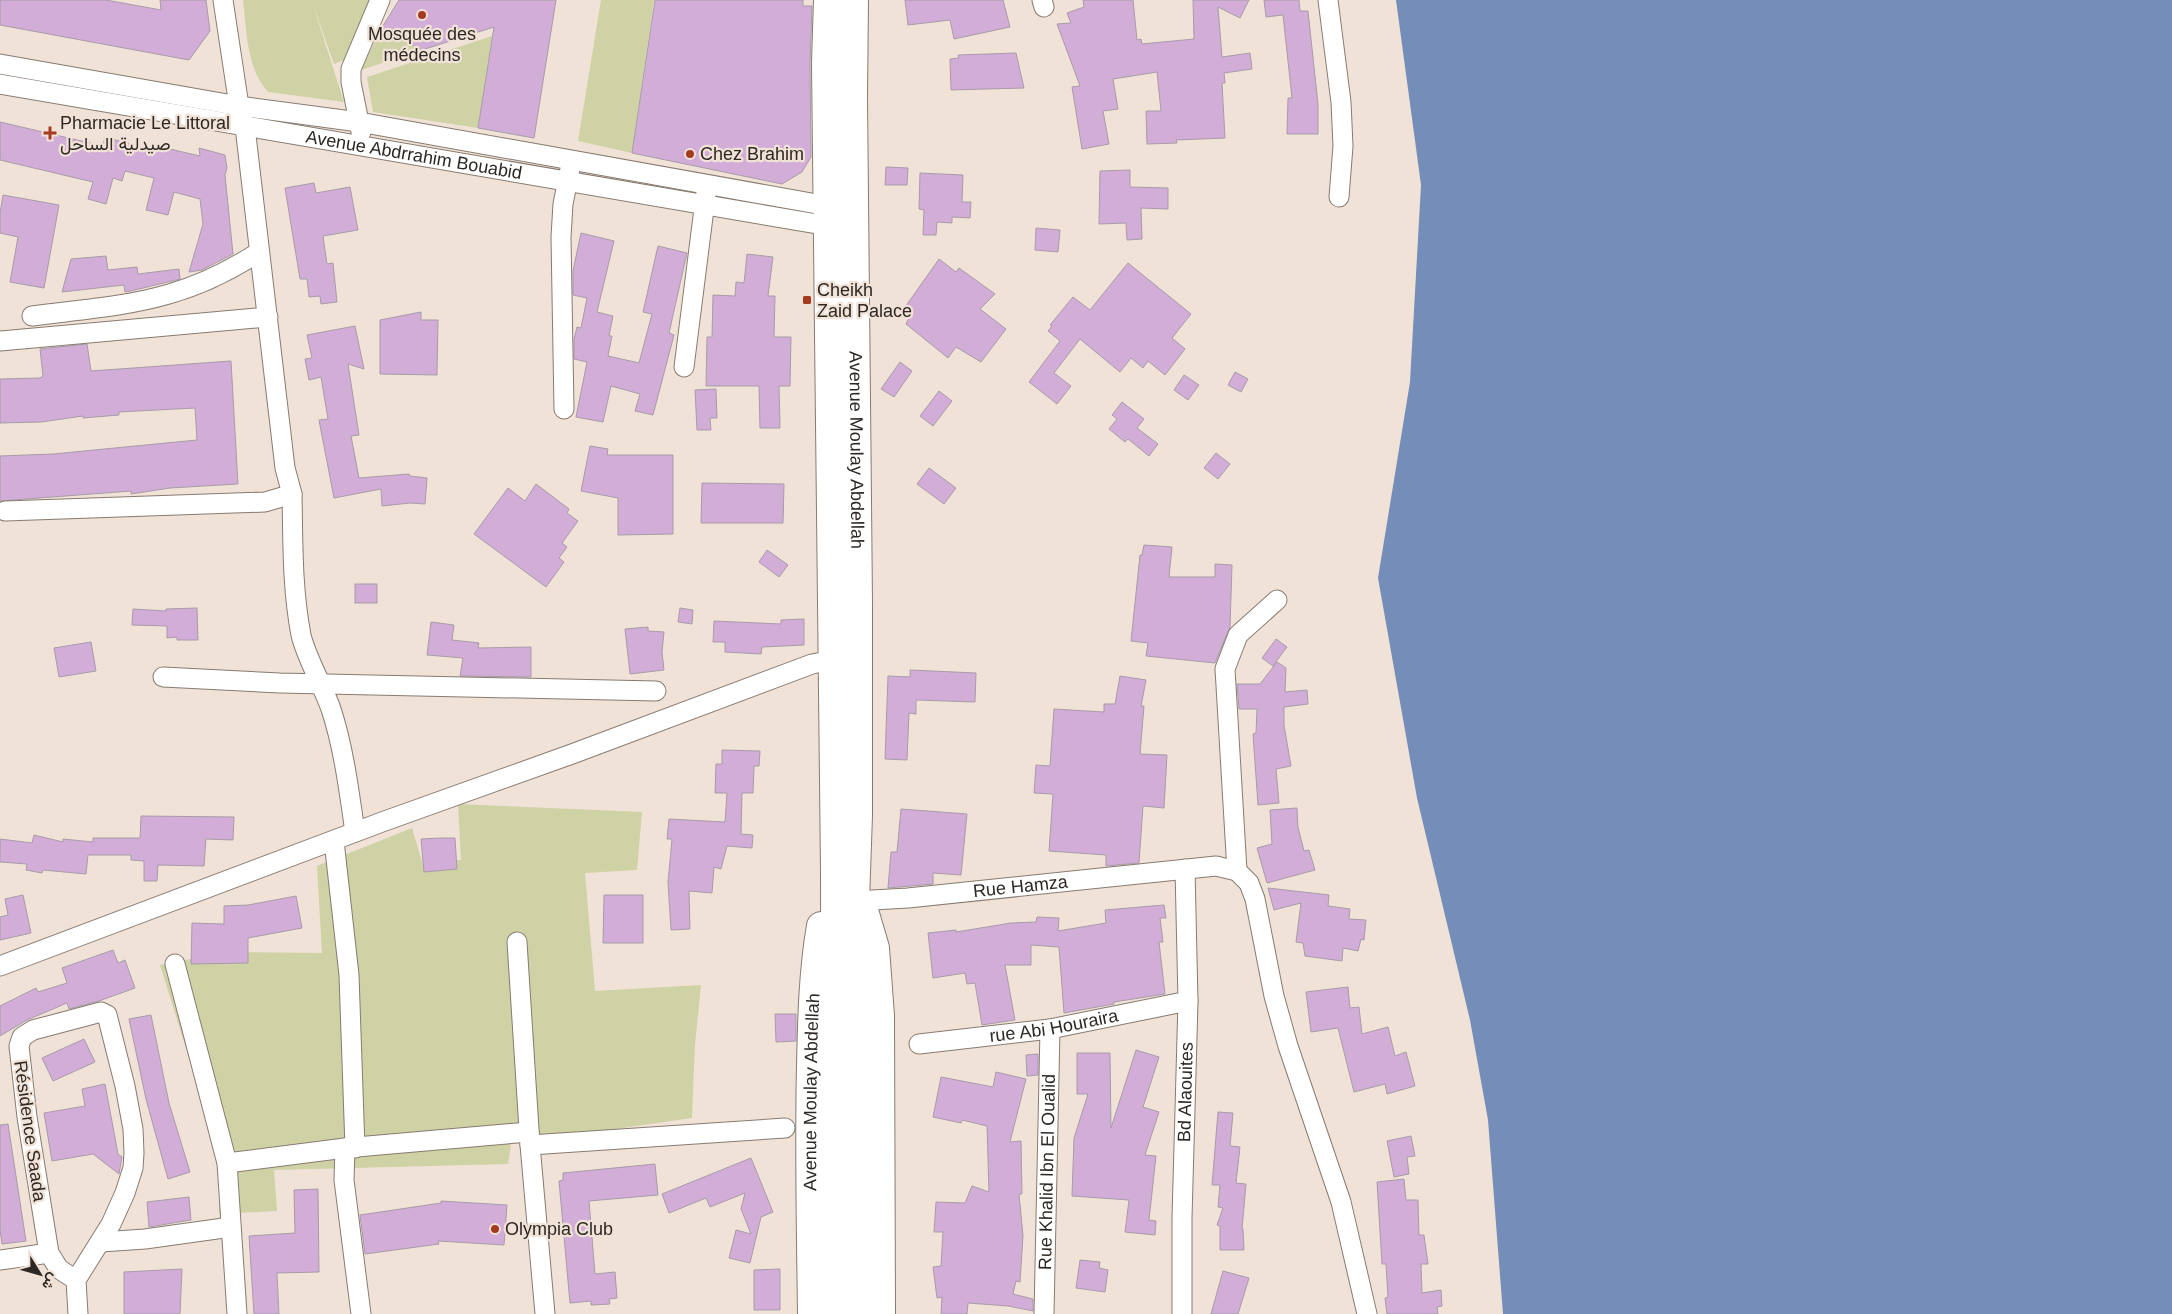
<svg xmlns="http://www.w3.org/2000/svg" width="2172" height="1314" font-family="Helvetica,Vazirmatn,sans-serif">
<rect width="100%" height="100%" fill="#f1e2d7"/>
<g fill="#ced2a5">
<path d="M243,0h131l-25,58 -15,6 -22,-62 32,100 -76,-10c-22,-24 -21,-61 -25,-92z"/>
<path d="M601,0h53l-22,153 -54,-12z"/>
<path d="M381,29l41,21 -61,20z"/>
<path d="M492,36l-14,92 -105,-16 -6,-35z"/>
<path d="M458,804l184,8 -5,58 -52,3 10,118 106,-6 -6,59 -3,74 -181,26 -3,20 -234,6 3,41 -58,3v-60l-59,-189 67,-13 95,1 -5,-87 95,-38 11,37 38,-5z"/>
</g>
<path fill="#758db9" d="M1396,0h776v1314h-669l-15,-194 -18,-100 -53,-222 -39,-220 32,-196 11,-197z"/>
<g fill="#d1add7" stroke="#a79ca8">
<path d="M0,0h106l55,10 -1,-10h46l4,31 -21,29 -189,-35z"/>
<path d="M399,0h157l-22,138 -56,-10 16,-101 -72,23 -41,-21z"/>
<path d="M655,0h148v6h9l-2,57 1,94 -9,15 -20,12 -150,-31z"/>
<path d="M905,0h98l7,27 -56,12 -4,-19 -42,5z"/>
<path d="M1083,0h50l4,40 4,-1 1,5 52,-5 -1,-39h56l-9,18 -22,-11 4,50 28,-4 2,16 -28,4 1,10h-3l3,55 -49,2 1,3 -30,1 -1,-33h15l-4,-39 -44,7 5,30 -15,2 6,33 -27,5 -10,-62 8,-1 -23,-62 14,-1 -4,-10 17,-6z"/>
<path d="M1264,0h35l1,11h8l10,93v30h-31l1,-36h4l-9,-83 -17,2z"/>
<path d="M1016,53l8,35 -73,2 -1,-31 9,-1 -1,-3z"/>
<path d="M0,122l103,24 2,-9 51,14 1,-5 43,10 -1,-8 26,7 2,13 -2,7 8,79 -31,16 -13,2 14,-48 -3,-25 -26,-7 -6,23 -22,-5 8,-32 -29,-7 -3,10 -9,-3 -7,26 -18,-5 5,-17 -93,-22z"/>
<path d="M886,167l22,1 -1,17h-22z"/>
<path d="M1130,170v17l38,1v21l-27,-1 1,31 -15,1 -1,-17 -27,1 1,-53z"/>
<path d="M920,173l43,2 -1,27h9l-1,16 -18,-1v6l-15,-1 -1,13h-13l1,-25 -5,-1z"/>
<path d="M314,183l2,10 34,-6 8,43 -35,6 4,28 6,-1 4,39 -16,2 -1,-8 -11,1 -2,-18h-7l-15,-91z"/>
<path d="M3,195l56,10 -15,83 -34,-6 8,-45 -18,-4v-20z"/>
<path d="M1036,228l24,2 -2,22 -23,-2z"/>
<path d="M581,233l33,8 -17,71 16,4 -4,20h3l-4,20 31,7 13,-49 -9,-2 15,-66 29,7 -18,80 5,2 -21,80 -18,-4 5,-17 -29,-8 -8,36 -27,-5 11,-55 -13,-3v-20l3,-12 4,1 6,-30 -14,-3v-24z"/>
<path d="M747,254l26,3 -5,39h7l-1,41h17l-1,49h-11l1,42h-20l-1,-42h-53l1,-49h5l1,-42 22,1 1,-14 8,1z"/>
<path d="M106,256l2,14 29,-3 1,7 41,-5 1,10 -49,12 -6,1 -1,-7 -62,7 9,-33z"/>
<path d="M939,259l17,13 3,-4 36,26 -15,15 26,20 -25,33 -25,-15 -8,11 -42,-34 5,-10 -8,-4z"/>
<path d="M1128,263l63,51 -19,24 13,11 -20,26 -17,-14 -5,7 -12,-10 -11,14 -40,-33 -26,34 17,13 -14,18 -28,-22 31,-41 -12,-10 4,-5 -2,-1 23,-28 17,13z"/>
<path d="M421,312v8h17l-1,55 -57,-1v-54z"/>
<path d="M355,326l9,43 -16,-5 11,71 -8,1 8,42 50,-4 1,2 17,2 -2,26 -15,-1 -28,3 -1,-17 -47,9 -15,-78 9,-1 -7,-42 -12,3 -4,-21 7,-1 -5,-23z"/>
<path d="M87,344l4,27 140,-10 7,123 -68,4 -39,6v-3l-131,10v-45l53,-2 144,-14 -2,-32 -76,4v3l-36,3v-2l-42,6 -41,1v-44l40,-1 3,-2 -3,-27z"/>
<path d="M900,362l12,9 -18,26 -13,-8z"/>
<path d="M1235,372l13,7 -7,13 -13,-7z"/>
<path d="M1184,375l15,10 -11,15 -14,-10z"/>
<path d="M716,389l1,29h-7l1,12h-14l-2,-40z"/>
<path d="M939,391l13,10 -19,25 -13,-10z"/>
<path d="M1122,402l22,17 -7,9 21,16 -9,12 -21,-17 -3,3 -16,-13 8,-10 -5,-4z"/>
<path d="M590,446l18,3 -1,6h66v79l-55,1v-37l-37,-7z"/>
<path d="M1216,453l14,11 -12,15 -14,-11z"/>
<path d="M929,468l27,20 -12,16 -27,-20z"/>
<path d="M702,483l82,1 -1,39h-82z"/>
<path d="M536,484l33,25 -2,4 11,8 -16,22 5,4 -8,11 5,4 -18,25 -72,-53 34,-46 17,13z"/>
<path d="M1144,545l28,2 -3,30h46v-13l17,1 -2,62 -15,36 -69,-7 2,-13 -17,-2 9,-86h2z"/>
<path d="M767,550l21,15 -9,12 -20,-15z"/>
<rect x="355" y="584" width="22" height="19"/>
<path d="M197,608l1,32h-21v-3l-10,1v-12l-35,-1 1,-16 33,2v-2z"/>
<path d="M680,608l13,2 -1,14 -14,-2z"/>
<path d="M804,619v26l-42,2 -1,7 -36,-2v-10h-12l1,-21 67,3v-4z"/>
<path d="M431,622l23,3 -2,15 27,3 -1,5 53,-1v30l-71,-1 3,-18 -36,-3z"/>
<path d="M648,627v4l16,1 -2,20 2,18 -34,4 -5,-45z"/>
<path d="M1276,639l11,8 -14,19 -11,-8z"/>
<path d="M91,642l5,29 -37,6 -5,-29z"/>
<path d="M1277,662l9,6 -1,24 22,-2 1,14 -24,3v18l7,41 -15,3 3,34 -21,2 -5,-71 3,-1 1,-24h-18l-2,-25h23z"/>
<path d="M910,670l66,3 -1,29 -59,-2v14l-7,-1 -2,47 -22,-1 3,-83 22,1z"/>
<path d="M1120,676l26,4 -5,26h3l-4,48 27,1 -3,53 -21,-2 -4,57 -33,3v-11l-57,-4 4,-57 -19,-1 2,-28 14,1 4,-57 50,3v-8h11z"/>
<path d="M722,750l38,1 -1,15h-5l-1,27h-11l-1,41 12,1 -1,13 -25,-2 -6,23 -7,-2 -2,26 -23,-2 1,38 -19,1 -3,-48 4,-43h-5l2,-20 56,3 2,-29h-12l1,-29h6z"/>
<path d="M1297,808l1,19 6,24 5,-1 6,20 -48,13 -10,-35 15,-4 -2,-34z"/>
<path d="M901,809l66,5 -6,61 -28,-2v11l-45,4 3,-36h6z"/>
<path d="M141,816l93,1 -1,23 -27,-1 -2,27 -46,-1 -1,16h-13v-20l-13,-1v-5h-43l-2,19 -43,-4 -1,3 -16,-3 1,-6 -27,-2v-23l32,4 2,-8 29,7v-3l30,3v-4h47z"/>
<path d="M441,838h14l2,31 -33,3 -3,-33z"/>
<path d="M1268,888l61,7 -1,11 22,3 -1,10 17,1 -2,20 -3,-1 -3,12 -15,-3 -1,13 -37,-5 -2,-13 -7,-1 5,-39 -27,7z"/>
<path d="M23,895l8,38 -31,7v-23l8,-2 -3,-16z"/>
<path d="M604,895h39v48h-40z"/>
<path d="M296,896l6,32 -54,10v25l-57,1 1,-41 32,1v-18l24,-1z"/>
<path d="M1164,905l2,13h-6l3,24h-4l6,52 -51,8v2l-50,9 -5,-66 -28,-2v20h-26l10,55 -33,5 -7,-42 -8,1 -2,-11 -32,5 -5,-45 28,-3v2l55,-9 25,-1 1,-5 22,1 -1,13 48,-8 -1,-13z"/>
<path d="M113,950l5,13 7,-3 10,28 -36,13 -30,8 -2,-6 -40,17 -27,16v-30l36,-18 2,4 29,-9 -5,-15z"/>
<path d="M1348,987l2,21 9,-1 3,27 26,-7 7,29 11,-4 9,34 -28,8 -2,-10 -31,8 -16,-64 -27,4 -5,-40z"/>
<path d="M775,1014h21v27l-20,1z"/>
<path d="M151,1015l18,88 21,69 -22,7 -22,-80 -17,-80z"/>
<path d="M84,1039l11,23 -42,19 -11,-23z"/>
<path d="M1136,1050l23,7 -16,50 16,5 -14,43 11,1 -7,64 7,1 -1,14 -30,-3 4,-32 -57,-4 2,-58 14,-44h-11v-41h33l1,75z"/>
<path d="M1038,1054v21l-11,1 -1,-21z"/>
<path d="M996,1072l30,7 -16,63 11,-1 1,53h-3l4,42 -3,46 -4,-1 -3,13 20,5v12l-25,-5 -40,-3 -1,11h-26l1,-17 -5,1 -4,-31 8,-1 2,-34h-9l2,-30 29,1 7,-17 17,6 -2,-66 -25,-6 -1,3 -28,-6 8,-40 52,10z"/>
<path d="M105,1084l13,70 4,3 -3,17 -26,-20 -41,7 -8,-48 41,-7 -3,-17z"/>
<path d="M1218,1112l15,1 -3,33 10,1 -4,36 10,1 -4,45h1l1,21h-24v-24l-3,-1 6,-17 -5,-1 2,-22h-8z"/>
<path d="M8,1124l18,117 -24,3 -2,-14v-105z"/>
<path d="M1411,1136l4,20 -8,1 2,17 -15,3 -7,-36z"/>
<path d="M751,1158l22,54 -12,5 -11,46 -21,-5 7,-28 15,4 -10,-25 4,-16 -35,14 -4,-9 -37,15 -7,-19z"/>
<path d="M655,1164l3,31 -69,6 6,73 20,-2 2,26 -8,1 1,5 -19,1v-4l-21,2 -11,-122 4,-1v-7z"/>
<path d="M1404,1179l2,21h12l1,35h5l4,29h-7l1,29 19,-3 1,16 -5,1 1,7h-51l-2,-16 3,-1 -2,-33h-4l-5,-82z"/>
<path d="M318,1189l1,83 -42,1 2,41h-25l-5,-78 46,-3 -1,-43z"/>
<path d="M189,1197l2,23 -42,7 -2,-25z"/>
<path d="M441,1201l66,4 -3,40 -66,-4 1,3 -74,10 -5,-39 81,-12z"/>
<path d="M1080,1260l20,2 -1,6 9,2 -3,22 -29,-4z"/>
<path d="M182,1269l-2,45h-56v-42z"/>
<path d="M780,1269v41h-26v-40z"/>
<path d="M1223,1271l26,7 -11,36h-27z"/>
</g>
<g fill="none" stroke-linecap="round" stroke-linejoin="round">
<defs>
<g id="street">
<path d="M1042,0l2,7"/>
<path d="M1328,0l13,102 2,44 -4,51"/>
<path d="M0,64l239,42 120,16 469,84"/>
<path id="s1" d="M0,84l829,142"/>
<path d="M361,132l-10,-50v-13l29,-69"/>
<path d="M32,316c45,-6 93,-9 137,-22 32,-9 62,-24 90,-42"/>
<path d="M0,341l268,-24"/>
<path d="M684,367l22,-174"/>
<path d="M564,409l-3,-172 2,-33 7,-35"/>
<path d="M292,494c1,48 0,94 9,141 5,22 22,51 30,74 13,40 18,82 24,123"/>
<path d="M5,511l260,-9 27,-8 -7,-26 -40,-341 -6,-21 -16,-106"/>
<path d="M163,677l117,6 376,8"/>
<path d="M334,841l15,134 6,173"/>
<path d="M1237,871l-12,-202 13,-34 39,-35"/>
<path id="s2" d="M855,901l53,-3 308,-32 21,5 12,12 6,16 19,97 14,50 53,156 26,112"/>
<path d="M517,942l13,203 255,-17"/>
<path d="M175,964l52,199 10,151"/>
<path d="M0,966l382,-144 190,-68 240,-90 21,-4"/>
<path id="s3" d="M919,1044l131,-15 138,-28"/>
<path d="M530,1145l15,169"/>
<path d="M227,1163l118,-15"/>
<path d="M101,1242l44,-3 86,-12"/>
<path d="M0,1260l49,-7"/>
<path d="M76,1280l-17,-11 -10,-16 -22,-136 -8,-71 3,-9 11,-7 68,-18 6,3 18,71 8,43 1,24 -1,15 -8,25 -14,31 -35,56 2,34"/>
<path d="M361,1314l-17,-134 1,-32 184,-16"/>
<path id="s4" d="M1044,1314l6,-285"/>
<path id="s5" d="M1182,1314v-96l6,-217 -3,-132"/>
</g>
<g id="primary">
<path d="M828,0l-2,63 9,808 1,443"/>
<path id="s6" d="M854,0l-1,96 5,507v212l-3,86 2,236 4,177"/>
<path d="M865,914l10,34 5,68 1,298"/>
<path id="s7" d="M812,1314c-1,-82 -3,-165 -1,-248 1,-46 2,-94 10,-140"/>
</g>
</defs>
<use href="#street" stroke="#877b70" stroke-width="21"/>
<use href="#primary" stroke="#877b70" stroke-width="30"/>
<use href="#street" stroke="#fff" stroke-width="19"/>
<use href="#primary" stroke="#fff" stroke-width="28"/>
</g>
<g fill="#a43b20" stroke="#f1e2d7" stroke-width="2">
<circle cx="422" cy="15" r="5"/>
<path d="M47.5 125.5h5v5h5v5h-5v5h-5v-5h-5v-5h5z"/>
<circle cx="690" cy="154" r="5"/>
<rect x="802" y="295" width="10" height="10" rx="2.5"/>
<circle cx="495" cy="1229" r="5"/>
</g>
<g text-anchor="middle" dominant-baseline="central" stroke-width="4.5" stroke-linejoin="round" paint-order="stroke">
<g font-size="18" fill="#2e2824" stroke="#f1e2d7" text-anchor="start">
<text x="422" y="34" text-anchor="middle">Mosquée des<tspan x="422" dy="21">médecins</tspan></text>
<text x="60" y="123">Pharmacie Le Littoral<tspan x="60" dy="21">صيدلية الساحل</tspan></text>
<text x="700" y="154">Chez Brahim</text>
<text x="817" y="290">Cheikh<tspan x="817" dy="21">Zaid Palace</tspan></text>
<text x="505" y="1229">Olympia Club</text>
</g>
<g font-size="18" fill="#2e2824" stroke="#f1e2d7">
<text stroke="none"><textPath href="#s1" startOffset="420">Avenue Abdrrahim Bouabid</textPath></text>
<text stroke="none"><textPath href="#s6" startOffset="450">Avenue Moulay Abdellah</textPath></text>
<text stroke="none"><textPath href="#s2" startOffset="166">Rue Hamza</textPath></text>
<text stroke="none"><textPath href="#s3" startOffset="136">rue Abi Houraira</textPath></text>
<text stroke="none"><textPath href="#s5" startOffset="222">Bd Alaouites</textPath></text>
<text stroke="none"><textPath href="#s7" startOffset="222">Avenue Moulay Abdellah</textPath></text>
<text transform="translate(30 1131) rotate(82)">Résidence Saada</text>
<text stroke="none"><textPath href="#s4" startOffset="142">Rue Khalid Ibn El Oualid</textPath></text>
</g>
</g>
<g transform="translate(40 1274) rotate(127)" stroke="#f1e2d7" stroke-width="4" paint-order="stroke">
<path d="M0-4L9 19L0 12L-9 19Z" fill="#2e2824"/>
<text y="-8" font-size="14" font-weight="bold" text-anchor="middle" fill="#2e2824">ش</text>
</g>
</svg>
